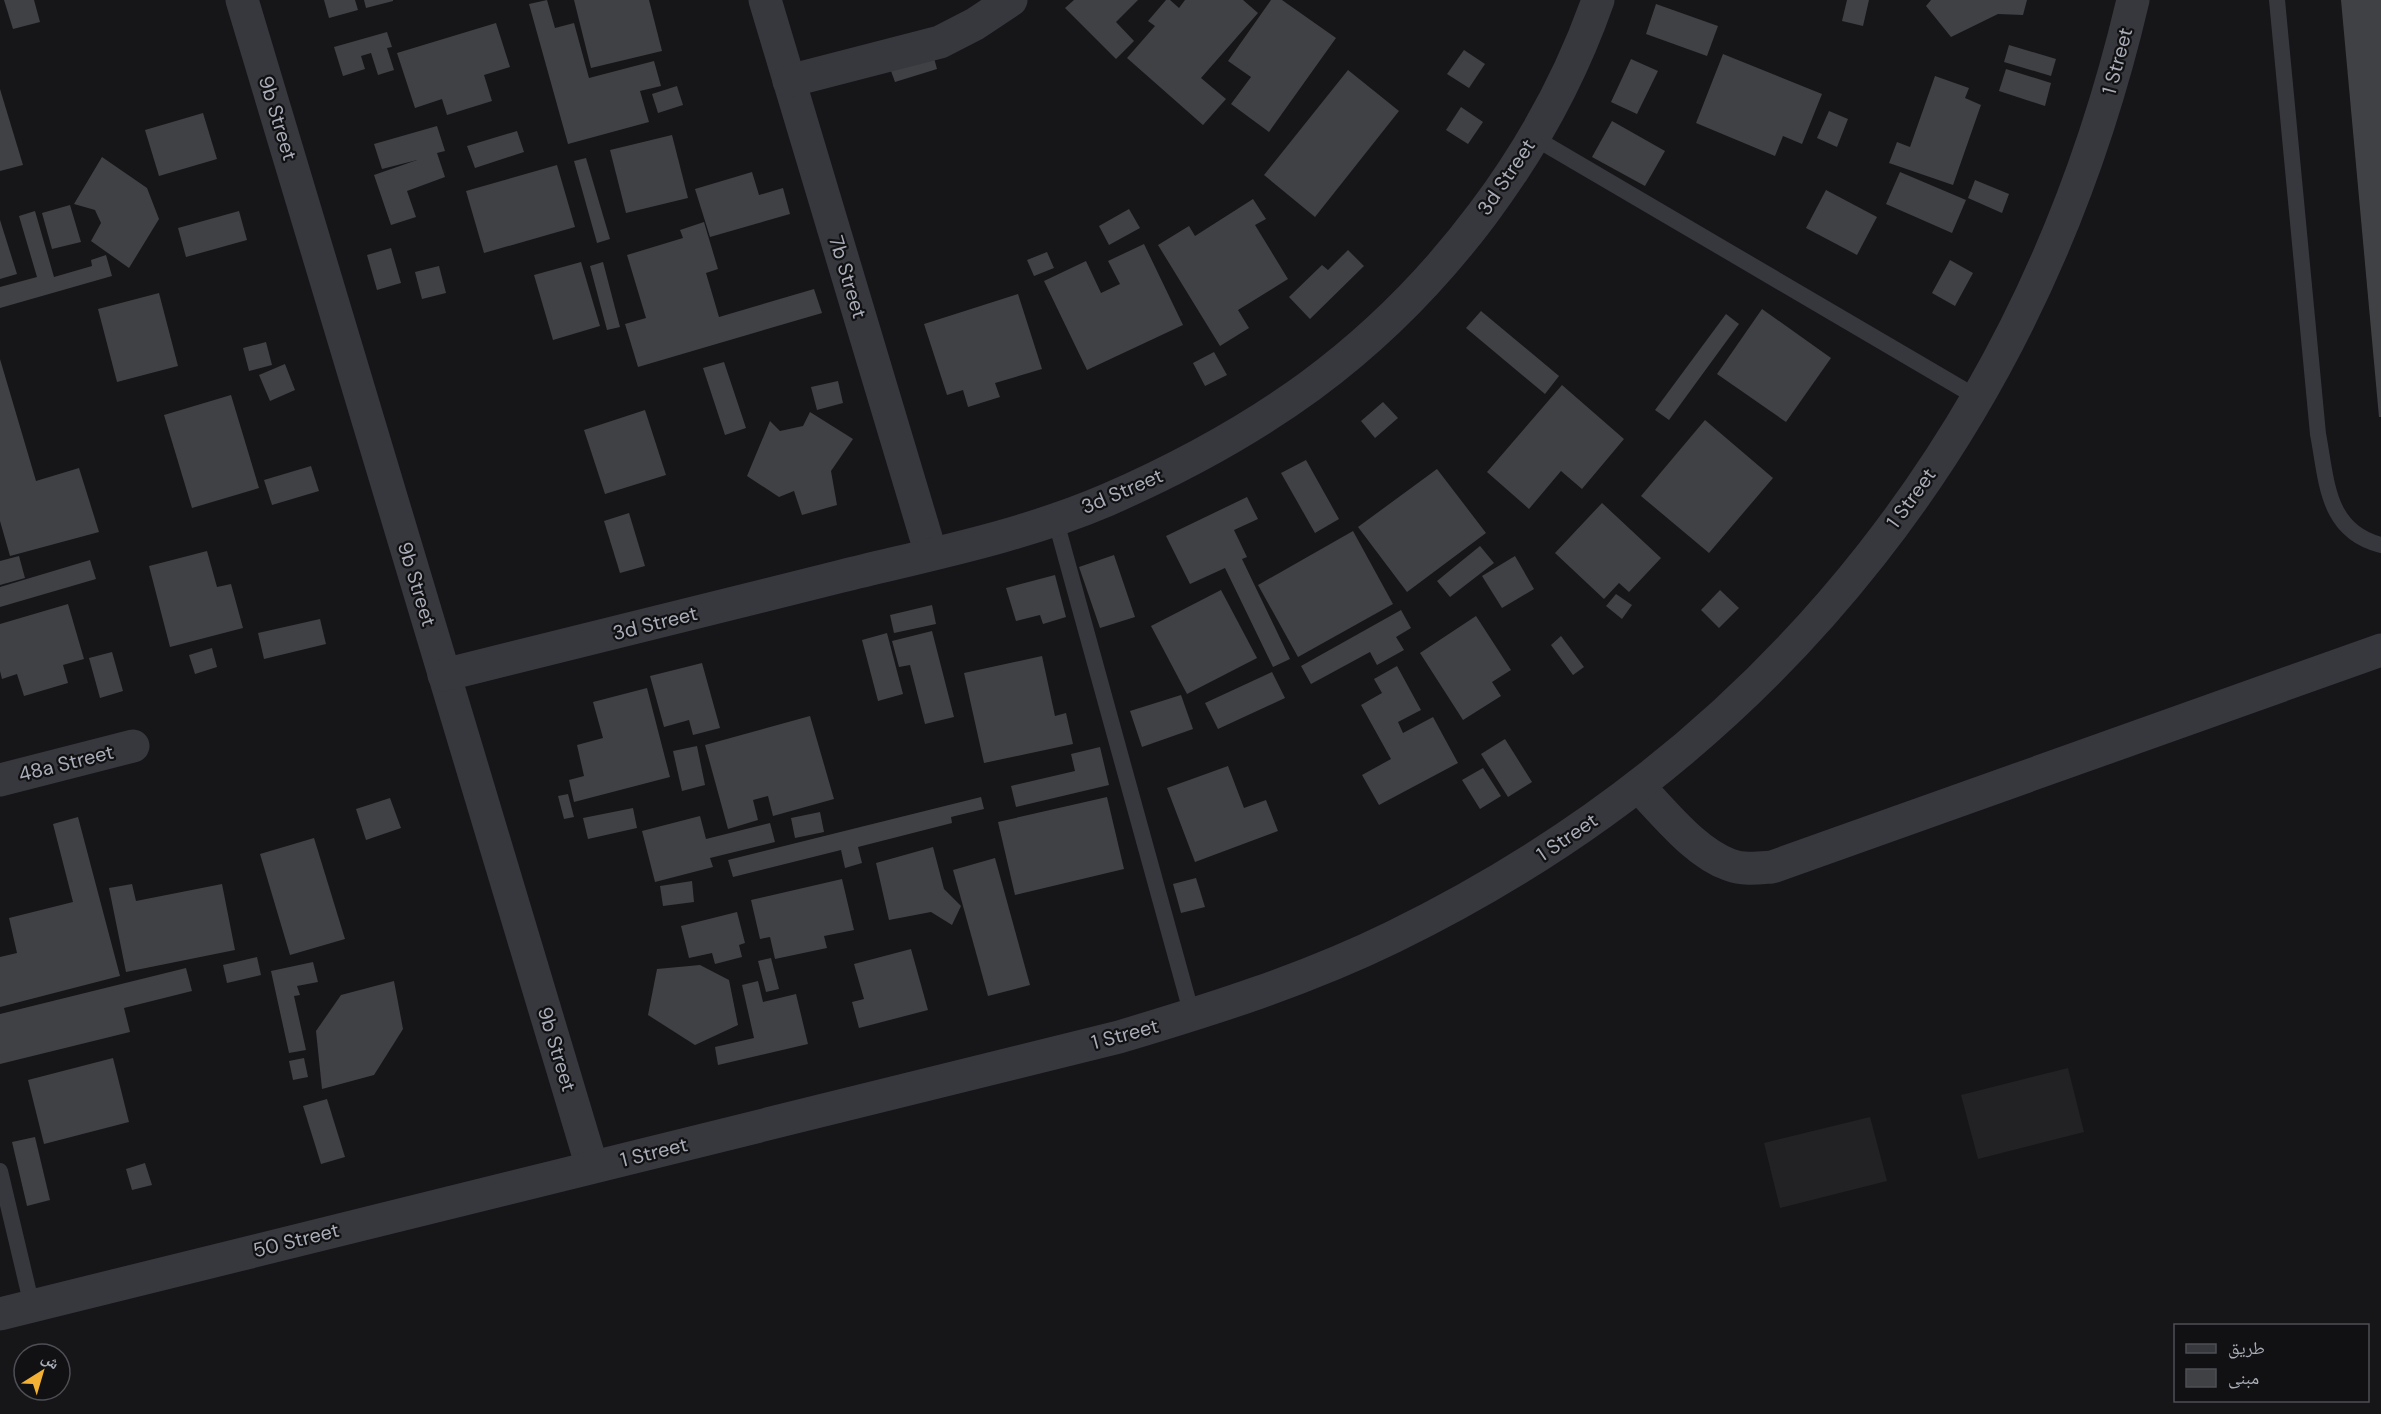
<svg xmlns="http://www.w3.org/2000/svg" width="2381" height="1414" font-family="'DM Sans','Noto Naskh Arabic',sans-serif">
<rect width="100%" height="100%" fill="#161618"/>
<g fill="#222225">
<path d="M2068,1068l16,64 -106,27 -17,-64z"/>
<path d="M1870,1117l17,64 -107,27 -16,-65z"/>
</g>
<g fill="#404145">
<path d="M4,0h30l6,22 -27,7z"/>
<path d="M324,0h31l3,10 -29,8z"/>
<path d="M364,0h29v1l-27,7z"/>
<path d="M547,0l8,28 19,-5 15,55 65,-17 7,25 -21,5 9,31 -81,22 -39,-140z"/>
<path d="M574,0h75l13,51 -71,17z"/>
<path d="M1074,0h64l-22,22 18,19 -18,18 -51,-51z"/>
<path d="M1166,0h4l9,8 6,-8h58l15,13 -57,65 25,21 -23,26 -76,-67 28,-32 -7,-5z"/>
<path d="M1271,0h11l54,38 -67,94 -38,-28 20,-27 -23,-16z"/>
<path d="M1847,0h22l-6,26 -21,-5z"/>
<path d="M1931,0h96l-4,15 -25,-1 -47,23 -25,-31z"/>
<path d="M2341,0h40v417h-2z"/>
<path d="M1656,4l62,22 -11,30 -61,-22z"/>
<path d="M496,23l14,44 -26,8 8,26 -45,14 -5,-16 -27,9 -18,-55z"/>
<path d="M387,32l5,15 -5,1 7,22 -16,5 -7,-22 -10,3 4,13 -22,7 -9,-29z"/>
<path d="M2009,45l47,14 -5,17 -47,-14z"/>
<path d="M1464,50l21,14 -16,24 -22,-14z"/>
<path d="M1723,54l99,40 -20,50 -19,-8 -8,20 -79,-33z"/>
<path d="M934,58l3,11 -42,13 -4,-11z"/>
<path d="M1631,59l27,12 -21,43 -26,-12z"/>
<path d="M2006,69l45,14 -6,23 -46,-15z"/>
<path d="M1348,70l51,41 -84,106 -51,-42z"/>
<path d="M1935,76l34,12 -4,10 16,7 -28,80 -64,-22 8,-21 13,5z"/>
<path d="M677,86l6,19 -25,8 -6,-19z"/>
<path d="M0,89l23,76 -23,6z"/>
<path d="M1461,107l22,15 -15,22 -22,-14z"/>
<path d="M1829,111l19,8 -11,28 -20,-9z"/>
<path d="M203,113l14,46 -58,17 -14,-46z"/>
<path d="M1612,121l53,30 -20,35 -53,-29z"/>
<path d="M437,126l8,25 -8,2 8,24 -38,14 9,26 -25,8 -17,-50 43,-15 -35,9 -8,-25z"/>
<path d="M517,131l7,21 -49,16 -8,-22z"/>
<path d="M672,135l16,63 -62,15 -16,-63z"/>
<path d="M102,157l45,31 12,31 -30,49 -38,-27 10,-18 -6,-13 -21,-6z"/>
<path d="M586,158l24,81 -13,4 -23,-82z"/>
<path d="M557,165l18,62 -91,26 -18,-62z"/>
<path d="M752,172l7,23 24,-7 7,26 -80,23 -15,-48z"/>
<path d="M1900,172l66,28 -14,33 -66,-29z"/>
<path d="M1975,180l34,14 -7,19 -34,-15z"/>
<path d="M1826,190l51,27 -20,38 -51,-27z"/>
<path d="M1253,199l13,20 -11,6 33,54 -50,31 11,18 -29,18 -62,-101 31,-19 6,10z"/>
<path d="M70,205l11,37 -29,7 -10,-36z"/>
<path d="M1129,209l11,19 -31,17 -10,-19z"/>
<path d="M35,211l19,66 38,-11 -1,-6 15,-5 6,21 -112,32v-21l37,-10 -18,-61z"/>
<path d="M239,211l8,29 -61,17 -8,-29z"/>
<path d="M0,220l17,54 -17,5z"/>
<path d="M704,222l14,47 -12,4 13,44 95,-28 8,24 -184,54 -13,-43 21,-6 -19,-63 56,-17 -3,-8z"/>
<path d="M1144,244l39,81 -96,45 -43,-89 42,-20 15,32 19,-9 -12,-23z"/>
<path d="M391,248l10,35 -24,7 -10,-35z"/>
<path d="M1348,250l16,16 -54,53 -21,-22 33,-32 6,5z"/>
<path d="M1047,252l7,16 -20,8 -7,-16z"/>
<path d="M1950,260l23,13 -18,33 -23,-13z"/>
<path d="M581,262l19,64 -47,14 -19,-65z"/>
<path d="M603,262l17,65 -13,3 -17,-64z"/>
<path d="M439,266l7,27 -24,6 -7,-27z"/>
<path d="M159,293l19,73 -61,16 -19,-73z"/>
<path d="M1018,294l24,75 -47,14 5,14 -32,10 -5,-17 -16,5 -23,-71z"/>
<path d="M1762,309l69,49 -45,64 -69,-48z"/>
<path d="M1481,311l78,65 -14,18 -79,-66z"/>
<path d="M1726,314l13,10 -70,96 -14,-10z"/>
<path d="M266,342l6,23 -23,6 -6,-23z"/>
<path d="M1214,352l13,23 -22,11 -12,-23z"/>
<path d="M0,359l36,122 43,-13 20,64 -89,24 -10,-35z"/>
<path d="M724,362l22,66 -21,7 -22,-67z"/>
<path d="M285,364l10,26 -25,11 -11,-26z"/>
<path d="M838,381l5,22 -26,7 -6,-23z"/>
<path d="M1562,385l62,54 -42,50 -21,-18 -32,38 -42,-37z"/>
<path d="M231,395l28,93 -67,20 -28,-93z"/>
<path d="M1383,402l15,16 -23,20 -14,-17z"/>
<path d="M645,410l21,65 -61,19 -21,-64z"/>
<path d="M810,412l43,27 -22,32 6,34 -35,10 -8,-24 -15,6 -32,-21 23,-55 10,10 23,-5z"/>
<path d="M1705,420l68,58 -64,75 -68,-57z"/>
<path d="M1306,460l33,59 -24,14 -34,-60z"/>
<path d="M311,466l8,25 -47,14 -8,-25z"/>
<path d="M1437,469l49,64 -79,59 -49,-65z"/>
<path d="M1247,497l11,22 -24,11 13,27 -5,2 48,100 -17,8 -48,-99 -35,16 -24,-48z"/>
<path d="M1602,503l59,55 -32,34 -10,-9 -15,16 -49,-46z"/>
<path d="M629,513l16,53 -25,7 -16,-52z"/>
<path d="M1353,531l40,73 -95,53 -40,-72z"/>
<path d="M1480,546l14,17 -44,34 -13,-16z"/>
<path d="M207,551l10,36 14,-3 12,44 -73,19 -21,-81z"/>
<path d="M1114,555l21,62 -35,11 -21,-61z"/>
<path d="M19,556l6,22 -25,7v-24z"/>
<path d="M1515,556l19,33 -32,19 -20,-32z"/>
<path d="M90,560l6,19 -96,28v-20z"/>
<path d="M1055,575l11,42 -23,7 -3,-9 -24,6 -10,-33z"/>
<path d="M1221,590l36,68 -70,36 -36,-68z"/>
<path d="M1720,590l19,18 -20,20 -18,-18z"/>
<path d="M1616,594l16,11 -10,14 -16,-13z"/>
<path d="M68,604l16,55 -21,6 5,18 -44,13 -7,-22 -15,5 -2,-8v-47z"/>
<path d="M932,605l4,19 -42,9 -4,-18z"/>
<path d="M1401,610l10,18 -15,9 8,13 -27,15 -7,-13 -59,32 -10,-18z"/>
<path d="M1476,616l35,54 -19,12 9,14 -38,24 -43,-67z"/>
<path d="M320,619l6,25 -62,15 -6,-26z"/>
<path d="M932,631l22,86 -29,7 -15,-59 -11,2 -7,-26z"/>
<path d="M887,633l16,61 -25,7 -16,-61z"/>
<path d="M1561,636l23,31 -11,8 -22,-30z"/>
<path d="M212,648l5,19 -22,7 -6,-19z"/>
<path d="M112,652l11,39 -23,7 -11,-40z"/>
<path d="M1042,656l13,60 11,-3 7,31 -89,19 -20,-90z"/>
<path d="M702,663l18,65 -27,7 -4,-15 -25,7 -14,-51z"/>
<path d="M1397,666l24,44 -23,12 5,11 30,-16 25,46 -79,42 -17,-30 29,-16 -30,-54 21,-12 -8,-14z"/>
<path d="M1272,672l13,26 -67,31 -13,-26z"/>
<path d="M647,688l23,89 -96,25 -5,-22 15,-4 -7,-31 26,-7 -10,-36z"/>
<path d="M1181,695l12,34 -51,18 -12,-36z"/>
<path d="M810,716l24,83 -61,17 -5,-20 -15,4 5,20 -30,9 -23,-84z"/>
<path d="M1505,739l27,43 -24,15 -27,-43z"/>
<path d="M697,746l8,39 -23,6 -9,-40z"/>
<path d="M1100,747l9,38 -93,22 -5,-21 64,-15 -4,-17z"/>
<path d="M1228,766l16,42 22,-8 12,31 -83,31 -28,-74z"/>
<path d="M1483,768l18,28 -21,13 -18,-29z"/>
<path d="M568,794l6,23 -10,2 -6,-23z"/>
<path d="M981,797l3,12 -33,8 1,6 -94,24 4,16 -17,5 -4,-18 -108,27 -5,-17z"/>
<path d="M1107,797l17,72 -109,26 -17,-73z"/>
<path d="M390,798l11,30 -35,12 -10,-31z"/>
<path d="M633,808l4,20 -49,11 -5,-21z"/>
<path d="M820,812l4,20 -29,6 -4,-20z"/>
<path d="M700,816l6,23 64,-16 5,19 -65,16 3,9 -58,15 -13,-51z"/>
<path d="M78,817l42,159 -120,31v-50l17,-4 -8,-35 64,-16 -20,-78z"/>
<path d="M314,838l31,101 -55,16 -30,-101z"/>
<path d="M933,847l11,42 17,17 -9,19 -21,-13 -42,8 -13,-57z"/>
<path d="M995,858l35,127 -42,11 -35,-126z"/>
<path d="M1196,878l9,29 -24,6 -8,-29z"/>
<path d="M842,879l12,51 -30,6 3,12 -52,11 -5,-22 -10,2 -9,-39z"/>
<path d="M692,881l2,21 -31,4 -3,-20z"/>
<path d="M132,884l4,17 86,-17 13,66 -109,22 -17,-84z"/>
<path d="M737,912l8,31 -6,2 3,12 -27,7 -3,-11 -23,5 -8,-32z"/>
<path d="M911,949l17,61 -69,18 -7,-26 12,-3 -10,-35z"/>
<path d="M257,957l4,18 -34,8 -4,-18z"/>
<path d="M771,958l8,31 -13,3 -8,-31z"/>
<path d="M313,962l5,20 -21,4 3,9 -6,1 12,54 -17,3 -18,-82z"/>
<path d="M700,965l29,15 9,45 -43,20 -47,-30 9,-46z"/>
<path d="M186,968l6,23 -68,17 6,24 -130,32v-50z"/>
<path d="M394,981l9,48 -29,46 -52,14 -6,-58 25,-36z"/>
<path d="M758,981l5,21 33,-8 12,50 -90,21 -3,-18 39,-9 -12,-53z"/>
<path d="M113,1058l16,64 -85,22 -16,-64z"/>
<path d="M304,1058l4,19 -15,3 -4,-19z"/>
<path d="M327,1099l18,58 -24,7 -18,-58z"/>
<path d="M35,1137l15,63 -23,6 -15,-64z"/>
<path d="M145,1163l7,22 -20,5 -6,-21z"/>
</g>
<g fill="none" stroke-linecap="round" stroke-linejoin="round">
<g stroke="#37383d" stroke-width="16">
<path d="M2277,0l41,434c9,47 8,97 63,111"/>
<path d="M1533,137l445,261"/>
<path d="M1055,518l137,497"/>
<path d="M0,1171l32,135"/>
</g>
<g stroke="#37383d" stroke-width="33">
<path d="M242,0l350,1167"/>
<path d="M765,0l166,554"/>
<path d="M789,81l151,-39 35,-18 36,-24"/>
<path d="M444,675c133,-33 265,-66 398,-99 89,-22 181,-40 265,-76 71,-31 140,-68 203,-114 129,-95 235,-235 288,-386"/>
<path d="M0,780l133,-34"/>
<path d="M1638,786c26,26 57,67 92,79 14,5 28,3 42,2l609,-217"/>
<path d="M0,1314l1119,-277c94,-28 186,-57 274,-100 387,-189 642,-519 740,-937"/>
</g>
</g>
<g text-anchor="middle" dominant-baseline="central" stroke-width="4.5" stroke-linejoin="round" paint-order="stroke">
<g font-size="20" fill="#a8adb8" stroke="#111113">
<text transform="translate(2117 61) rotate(-75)">1 Street</text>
<text transform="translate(278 118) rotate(73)">9b Street</text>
<text transform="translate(1506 177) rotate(-56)">3d Street</text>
<text transform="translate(848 277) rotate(73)">7b Street</text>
<text transform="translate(1122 491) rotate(-23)">3d Street</text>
<text transform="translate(1911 498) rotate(-54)">1 Street</text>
<text transform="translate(417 584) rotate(73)">9b Street</text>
<text transform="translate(655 623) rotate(-14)">3d Street</text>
<text transform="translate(66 763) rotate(-14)">48a Street</text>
<text transform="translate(1567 837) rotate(-34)">1 Street</text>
<text transform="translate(1125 1034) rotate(-15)">1 Street</text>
<text transform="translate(557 1049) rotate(73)">9b Street</text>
<text transform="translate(654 1152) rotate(-14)">1 Street</text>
<text transform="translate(296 1240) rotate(-14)">50 Street</text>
</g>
</g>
<rect x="2174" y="1324" width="195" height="78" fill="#111113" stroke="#4d4f55" stroke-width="1.5"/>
<rect x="2186" y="1344" width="30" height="9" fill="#37383d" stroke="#4d4f55" stroke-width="1.5"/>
<text x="2228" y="1354" font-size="18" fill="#a8adb8">طريق</text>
<rect x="2186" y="1369" width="30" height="18" fill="#404145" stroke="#4d4f55" stroke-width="1.5"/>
<text x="2228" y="1384" font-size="18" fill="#a8adb8">مبنى</text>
<g transform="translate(42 1372) rotate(37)"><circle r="28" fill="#111113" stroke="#4d4f55" stroke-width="1.5"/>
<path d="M0-4.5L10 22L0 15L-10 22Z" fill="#f2b134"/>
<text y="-9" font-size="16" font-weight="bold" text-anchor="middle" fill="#a8adb8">ش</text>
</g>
</svg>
